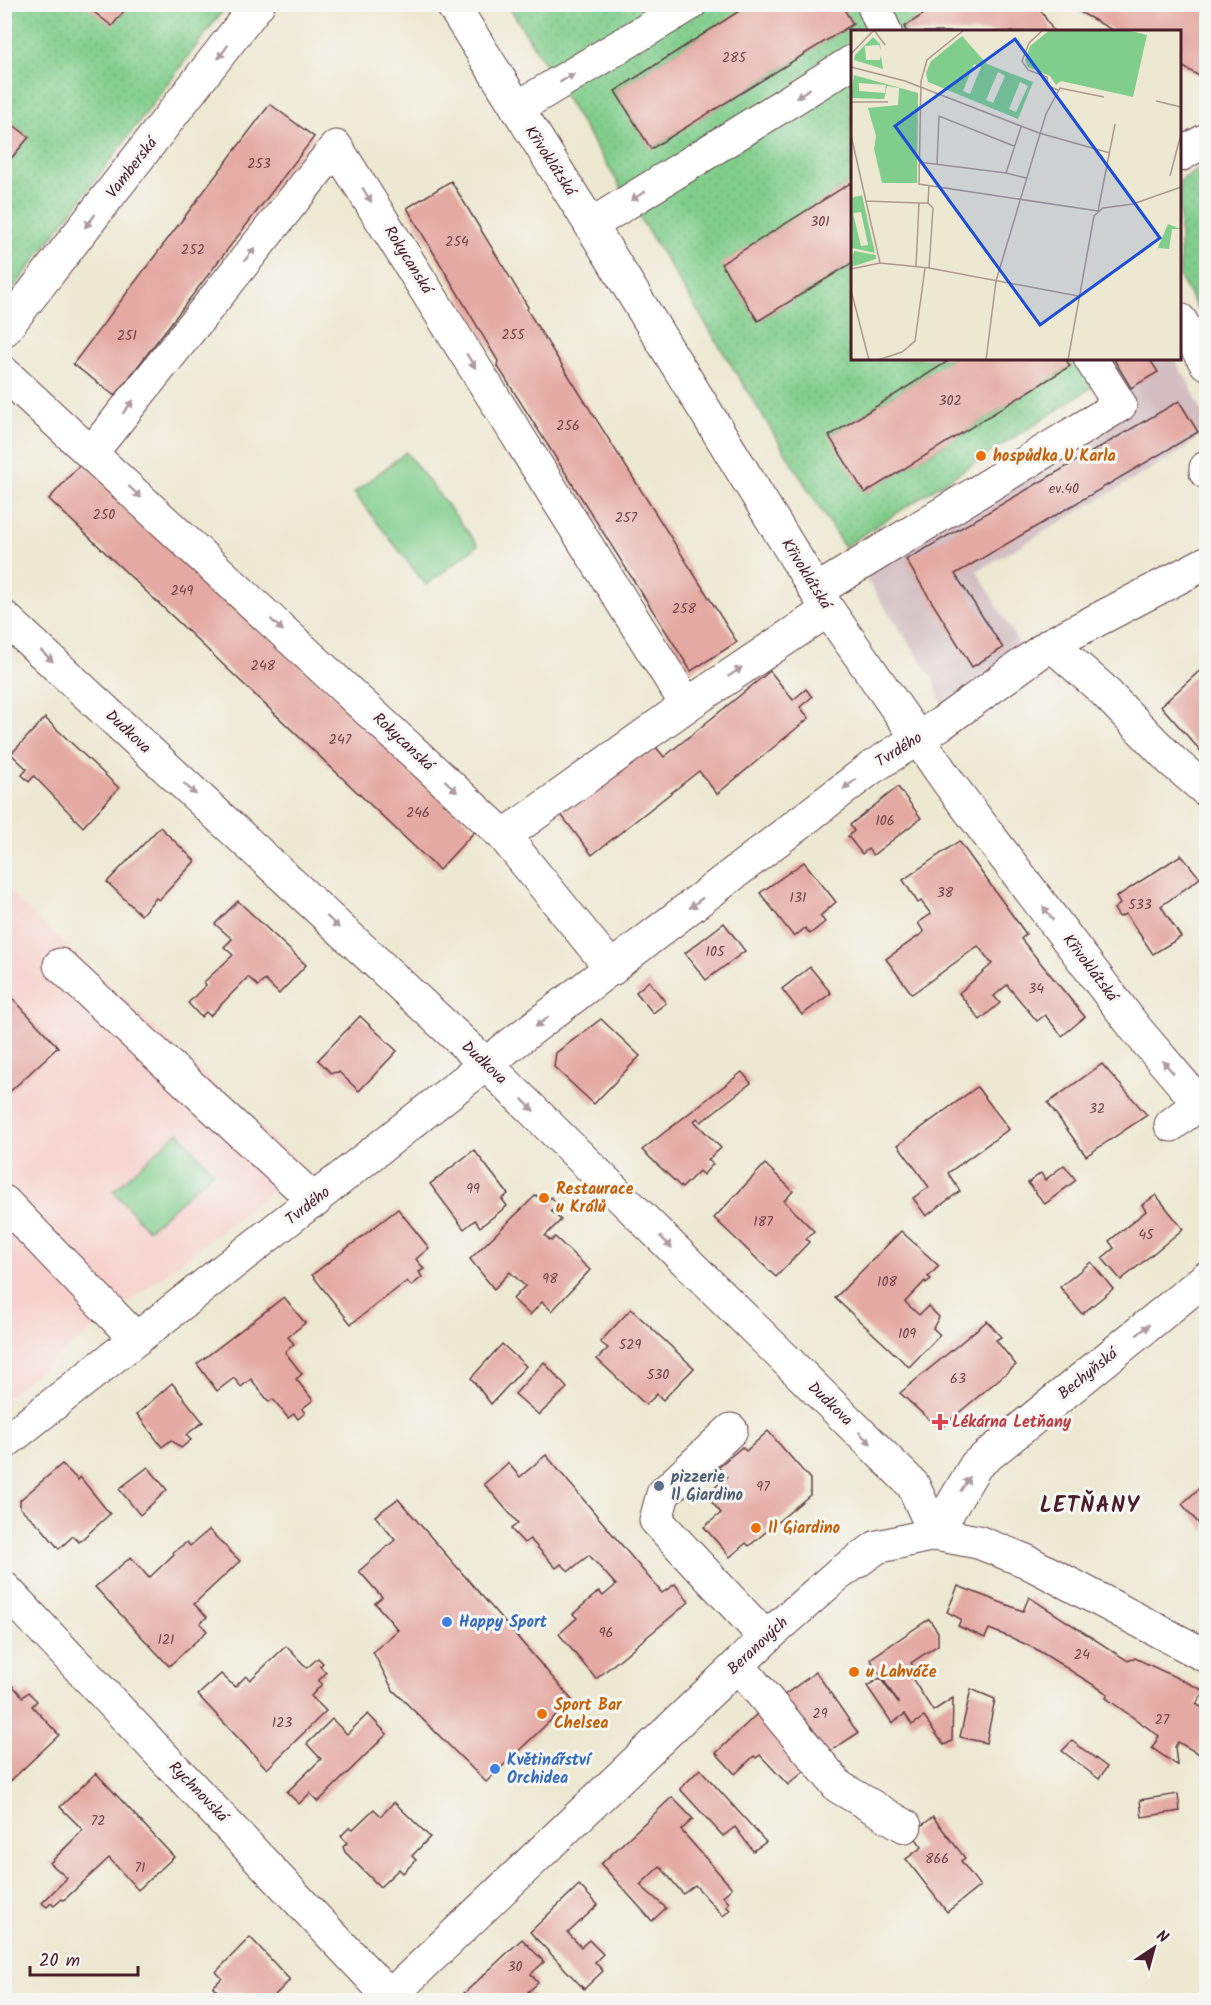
<svg xmlns="http://www.w3.org/2000/svg" width="1211" height="2005" font-family="Kalam,sans-serif">
<defs>
<pattern id="green-dots" width="8" height="8" patternUnits="userSpaceOnUse" patternTransform="scale(1.5)"><rect width="8" height="8" fill="#81ce8c"/><path d="M2 2h.1M6 6h.1" fill="none" stroke="#71b079" stroke-width="1.8" stroke-linecap="round"/></pattern>
</defs>
<rect width="100%" height="100%" fill="#f6f6f2"/>
<filter id="ink" filterUnits="userSpaceOnUse"><feTurbulence type="fractalNoise" baseFrequency=".0167" numOctaves="2"/><feDisplacementMap in="SourceGraphic" scale="12" xChannelSelector="R" yChannelSelector="G"/><feConvolveMatrix kernelMatrix="1 2 1 2 8 2 1 2 1" color-interpolation-filters="sRGB"/></filter>
<filter id="wash" filterUnits="userSpaceOnUse"><feTurbulence type="fractalNoise" baseFrequency=".008" numOctaves="4" result="noise"/><feDisplacementMap in="SourceGraphic" scale="24" xChannelSelector="R" yChannelSelector="G"/><feGaussianBlur stdDeviation="1.35" result="paint"/><feColorMatrix in="noise" values="0 0 0 0 0 0 0 0 0 0 0 0 0 0 0 0 0 1.4 0 .05"/><feComposite in="paint" operator="in"/></filter>
<g filter="url(#wash)">
<rect width="100%" height="100%" fill="#ede8d1"/>
<path fill="#f7d0cb" d="M4,887l299,280 -298,231h-1z"/>
<path fill="#d2bec2" d="M1101,359h73l16,26 16,38v7l-26,22 -203,119 44,77 -80,56 -7,-24 -73,-108 271,-164z"/>
<g fill="url(#green-dots)" stroke="#66765c" stroke-width="1.5">
<path d="M5,5h80l27,20 17,-20h98l-222,295v-133l24,-30 -24,-19z"/>
<path d="M508,5h242l-135,86 36,58 202,-125 -12,-19h77l6,9 -20,13 3,4 -55,1v150l-130,82 36,57 94,-58v95l101,1 -123,76 35,58 205,-127 -5,-7h48l7,10 -276,178z"/>
<path d="M1206,164v160l-26,-47v-96z"/>
</g>
<g fill="#81ce8c" stroke="#66765c" stroke-width="1.5">
<path d="M406,452l72,93 -52,40 -72,-92z"/>
<path d="M178,1132l35,40 -65,58 -35,-39z"/>
</g>
<g id="blocks">
<g fill="#e4a9a2">
<path d="M750,4h91l12,20 -202,125 -36,-58z"/>
<path d="M918,4h119l17,28h-147l-3,-5 20,-13z"/>
<path d="M1080,4h126v76l-26,-15v-33h-64l-40,-22z"/>
<path d="M85,5h44l-17,21z"/>
<path d="M270,104l44,33 -199,259 -42,-32z"/>
<path d="M4,118l25,19 -25,30z"/>
<path d="M451,181l77,126 -1,3 210,332 -46,29 -194,-306 1,-4 -91,-153z"/>
<path d="M852,182v81l-94,58 -37,-57z"/>
<path d="M953,358h112l5,8 -205,127 -36,-57z"/>
<path d="M1113,358h36l9,14 -27,16z"/>
<path d="M1179,401l19,31 -243,142 48,74 -31,19 -66,-107z"/>
<path d="M85,459l391,371 -37,40 -390,-371z"/>
<path d="M1206,665v92l-45,-51z"/>
<path d="M770,671l23,29 13,-11 6,8 -12,10 9,11 -92,76 -18,-23 -107,84 -33,-43 92,-71 13,16z"/>
<path d="M45,718l74,70 -36,39 -49,-51 -5,6 -7,-7 5,-6 -16,-15z"/>
<path d="M898,787l23,31 -48,37 -5,-6 -6,5 -14,-18 6,-5 -4,-6z"/>
<path d="M160,827l35,34 -36,39 -3,-2 -15,17 -34,-33z"/>
<path d="M959,841l67,93 -5,5 64,78 -23,19 -17,-21 -8,6 -30,-36 -13,11 6,7 -20,17 -21,-27 33,-29 -14,-18 -66,48 -26,-35 38,-27 -6,-9 13,-9 -10,-13 -3,2 -15,-23z"/>
<path d="M1181,855l19,23 -39,28 20,31 -28,17 -27,-40 -7,3 -5,-8 6,-5 -4,-7z"/>
<path d="M804,862l32,40 -16,14 5,6 -15,12 -5,-6 -11,9 -34,-44z"/>
<path d="M238,901l68,64 -27,29 -14,-14 -7,6 -10,-9 -38,39 -4,-4 -5,5 -13,-14 18,-18 -2,-3 29,-27 -9,-8 8,-8 -17,-15z"/>
<path d="M724,923l21,28 -39,29 -21,-27z"/>
<path d="M810,967l21,26 -29,22 -20,-26z"/>
<path d="M649,981l17,22 -13,10 -17,-21z"/>
<path d="M4,989l54,58 -54,50z"/>
<path d="M360,1016l37,35 -38,40 -20,-19 -8,1 -13,-13z"/>
<path d="M601,1019l39,37 -46,48 -40,-37 2,-14z"/>
<path d="M1102,1064l45,51 -61,41 -38,-53z"/>
<path d="M742,1072l9,11 -50,39 -4,-4 -3,3 27,27 -13,12 5,4 -10,11 -4,-4 -17,17 -40,-38z"/>
<path d="M977,1087l32,42 -61,44 12,18 -34,25 -13,-18 16,-11 -31,-42z"/>
<path d="M474,1150l34,44 -6,5 5,7 -27,21 -5,-7 -11,9 -34,-45z"/>
<path d="M765,1164l28,27 -9,10 30,30 -8,8 3,3 -33,35 -62,-59z"/>
<path d="M1064,1165l12,15 -31,24 -17,-21 13,-10 4,7z"/>
<path d="M536,1195l8,9 7,-7 7,8 -7,6 10,9 -16,16 6,5 4,-4 35,33 -38,41 -10,-9 -12,13 -17,-16 12,-13 -15,-14 -16,17 -24,-30z"/>
<path d="M1156,1195l27,34 -62,51 -19,-22 12,-10 -5,-7 37,-30 -4,-6z"/>
<path d="M398,1209l31,39 -13,11 8,10 -5,3 3,5 -11,9 -4,-5 -56,43 -39,-49z"/>
<path d="M901,1231l38,35 -11,11 3,2 -5,4 -1,-2 -20,21 14,13 9,-9 11,11 -6,11 7,7 -31,32 -74,-69z"/>
<path d="M1091,1262l22,27 -31,25 -22,-27z"/>
<path d="M284,1297l21,26 -17,14 6,7 -9,8 17,22 -6,5 17,21 -11,9 3,4 -7,6 -4,-5 -6,4 -15,-19 -4,3 -18,-23 -10,8 -7,-9 -17,13 -20,-27z"/>
<path d="M631,1309l63,59 -31,32 -6,-6 -11,11 -49,-46 11,-11 -8,-6z"/>
<path d="M987,1321l14,16 -5,3 20,25 -73,61 -10,-3 -33,-30z"/>
<path d="M502,1344l24,22 -35,38 -20,-26z"/>
<path d="M544,1362l23,26 -28,27 -24,-21z"/>
<path d="M172,1383l31,39 -17,13 5,5 -10,8 -10,-8 -9,7 -25,-33z"/>
<path d="M768,1431l42,48v16l-61,51 -3,-3 -16,14 -26,-30 17,-14 -15,-18 21,-18 -9,-10 24,-20 4,4z"/>
<path d="M546,1455l116,138 13,-9 14,18 -93,77 -37,-45 18,-16 -4,-4 26,-23 4,5 13,-11 -27,-30 -20,16 -8,-7 -5,4 -26,-29 -6,4 -13,-14 7,-6 -34,-39 24,-21 12,14z"/>
<path d="M62,1464l16,16 2,-3 30,37 -31,28 -6,-6 -14,13 -19,-23 -20,-18v-8z"/>
<path d="M148,1467l19,23 -27,25 -21,-26z"/>
<path d="M1206,1482v50l-24,-28z"/>
<path d="M398,1499l174,201 -86,82 -93,-92 -20,-38 25,-22 -23,-27 7,-6 -23,-26 36,-31 -20,-24z"/>
<path d="M209,1530l31,31 -46,43 13,13 -7,6 7,8 -38,35 -74,-79 36,-30 18,21 25,-24 -1,-2 14,-10 3,4z"/>
<path d="M958,1586l65,25 6,-14 99,64 7,-3 70,33 -9,13 10,6v48l-28,-16 -3,5 2,18 -25,-17 7,-12 -53,-38 2,-4 -72,-45 -24,-11 -23,-9 -4,9 -27,-12 3,-7 -14,-7z"/>
<path d="M929,1619l9,13v13l-27,18 5,7 -6,5 23,36 20,-13 -1,43 -8,4 -20,-28 -12,8 -7,-11 -13,9 -25,-37 13,-8 19,26 -29,-45z"/>
<path d="M286,1646l21,22 11,-10 5,5 -3,3 6,7 -8,8 4,3 -11,12 15,15 -59,58 -69,-74 23,-21 14,13 11,-11 4,4z"/>
<path d="M816,1672l42,61 -35,23 -40,-60z"/>
<path d="M4,1677l19,20 5,-5 9,9 -5,5 27,29 -55,52z"/>
<path d="M971,1689l24,10 -9,44 -26,-6z"/>
<path d="M368,1714l19,20 -69,68 -8,-9 -11,11 -12,-12 34,-33 -14,-15 25,-25 15,15z"/>
<path d="M757,1714l51,54 -20,17 -28,-30 -4,3 -2,-2 -19,18 -19,-21z"/>
<path d="M1072,1741l35,26 -8,12 -37,-28z"/>
<path d="M700,1769l66,73 -13,9 -18,-24 -12,9 -43,-47z"/>
<path d="M96,1773l78,84 -36,33 -29,-32 -45,42 -2,-1 -8,7 -3,-3 -4,4 -5,-4 25,-25 -17,-15 33,-33 -23,-23z"/>
<path d="M1178,1794l2,17 -38,6 -2,-17z"/>
<path d="M672,1797l21,22 -12,11 51,58 -9,8 6,7 -3,3 4,4 -7,6 -28,-31 -12,9 -23,-28 -20,19 26,23 -14,13 -51,-57z"/>
<path d="M394,1802l36,35 -18,19 4,4 -13,13 -4,-4 -19,18 -35,-35 -2,-5 4,-4 -6,-7 9,-9 3,2 21,-20 7,7z"/>
<path d="M933,1817l32,41 -4,3 19,25 -33,26 -41,-53 16,-12 -10,-14z"/>
<path d="M579,1885l19,20 -30,28 13,14 8,-7 14,14 -8,8 8,9 -19,18 -54,-57z"/>
<path d="M250,1937l40,43 -20,20h-43l-14,-13 9,-9 -6,-6z"/>
<path d="M522,1939l22,23 -13,12 7,9 -10,9 5,4 -4,4h-72z"/>
</g>
</g>
</g>
<g filter="url(#ink)">
<use href="#blocks" fill-opacity="0" stroke="#623d44" stroke-width="1.5"/>
<g fill="none" stroke-linecap="round" stroke-linejoin="round">
<defs>
<g id="minor">
<path d="M452,4l139,221 237,385 121,173 187,246 70,82"/>
<path d="M873,4l12,28"/>
<path d="M517,108l173,-104"/>
<path d="M1180,155l26,-15"/>
<path d="M591,225l261,-163"/>
<path d="M1180,320l26,43"/>
<path d="M4,330l254,-326"/>
<path d="M4,373l500,463"/>
<path d="M92,452l244,-305 351,558"/>
<path d="M1206,468v4"/>
<path d="M816,591l304,-186 -30,-47"/>
<path d="M4,617l482,447 427,421 22,49"/>
<path d="M1051,644l50,44 71,73 34,29"/>
<path d="M60,965l255,236"/>
<path d="M612,969l-108,-133 183,-131 141,-95"/>
<path d="M1171,1125l29,-22"/>
<path d="M4,1202l132,137"/>
<path d="M731,1430l-68,64 -7,26 110,118"/>
<path d="M4,1443l482,-379 385,-296 71,-45 109,-79 155,-81"/>
<path d="M935,1534l41,-69 230,-187"/>
<path d="M4,1588l386,409"/>
<path d="M738,1665l101,122 66,39"/>
<path d="M386,2000l380,-362 70,-62 41,-29 58,-13 43,8 48,19 180,95"/>
</g>
</defs>
<use href="#minor" stroke="#623d44" stroke-width="35"/>
<use href="#minor" stroke="#fff" stroke-width="33"/>
</g>
<defs><path id="oneway-solid" d="M-6-.8H1V-3.2L6.5 0L1 3.2V.8H-6Z" transform="scale(1.5)"/></defs>
<g fill="#ae9aa0">
<use href="#oneway-solid" transform="translate(223 52) rotate(126)"/>
<use href="#oneway-solid" transform="translate(567 78) rotate(-31)"/>
<use href="#oneway-solid" transform="translate(803 93) rotate(148)"/>
<use href="#oneway-solid" transform="translate(367 195) rotate(58)"/>
<use href="#oneway-solid" transform="translate(638 196) rotate(148)"/>
<use href="#oneway-solid" transform="translate(90 221) rotate(128)"/>
<use href="#oneway-solid" transform="translate(250 254) rotate(-51)"/>
<use href="#oneway-solid" transform="translate(471 361) rotate(58)"/>
<use href="#oneway-solid" transform="translate(128 407) rotate(-51)"/>
<use href="#oneway-solid" transform="translate(135 492) rotate(43)"/>
<use href="#oneway-solid" transform="translate(277 625) rotate(43)"/>
<use href="#oneway-solid" transform="translate(47 656) rotate(43)"/>
<use href="#oneway-solid" transform="translate(735 672) rotate(-34)"/>
<use href="#oneway-solid" transform="translate(850 784) rotate(142)"/>
<use href="#oneway-solid" transform="translate(451 786) rotate(43)"/>
<use href="#oneway-solid" transform="translate(190 789) rotate(43)"/>
<use href="#oneway-solid" transform="translate(696 903) rotate(142)"/>
<use href="#oneway-solid" transform="translate(1048 913) rotate(-127)"/>
<use href="#oneway-solid" transform="translate(333 922) rotate(43)"/>
<use href="#oneway-solid" transform="translate(542 1022) rotate(143)"/>
<use href="#oneway-solid" transform="translate(1168 1067) rotate(-131)"/>
<use href="#oneway-solid" transform="translate(528 1105) rotate(45)"/>
<use href="#oneway-solid" transform="translate(666 1242) rotate(45)"/>
<use href="#oneway-solid" transform="translate(1143 1330) rotate(-39)"/>
<use href="#oneway-solid" transform="translate(865 1438) rotate(44)"/>
<use href="#oneway-solid" transform="translate(965 1484) rotate(-59)"/>
</g>
</g>
<g fill="#e8710a" stroke="#f6f6f2" stroke-width="2">
<circle cx="981" cy="456" r="6"/>
<circle cx="544" cy="1198" r="6"/>
<circle cx="756" cy="1528" r="6"/>
<circle cx="854" cy="1672" r="6"/>
<circle cx="542" cy="1714" r="6"/>
</g>
<path fill="#e0444e" stroke="#f6f6f2" stroke-width="2" d="M937 1413h6v6h6v6h-6v6h-6v-6h-6v-6h6z"/>
<circle fill="#5c6f8a" stroke="#f6f6f2" stroke-width="2" cx="659" cy="1486" r="6"/>
<g fill="#3f7fe0" stroke="#f6f6f2" stroke-width="2">
<circle cx="447" cy="1622" r="6"/>
<circle cx="495" cy="1769" r="6"/>
</g>
<g text-anchor="middle" dominant-baseline="central" stroke-width="6" stroke-linejoin="round" paint-order="stroke">
<g font-size="14" fill="#704249">
<text x="734" y="58">285</text>
<text x="259" y="164">253</text>
<text x="820" y="222">301</text>
<text x="457" y="242">254</text>
<text x="193" y="250">252</text>
<text x="513" y="335">255</text>
<text x="127" y="336">251</text>
<text x="950" y="401">302</text>
<text x="568" y="426">256</text>
<text x="1064" y="489">ev.40</text>
<text x="104" y="515">250</text>
<text x="626" y="518">257</text>
<text x="182" y="591">249</text>
<text x="684" y="609">258</text>
<text x="263" y="666">248</text>
<text x="340" y="740">247</text>
<text x="418" y="813">246</text>
<text x="885" y="821">106</text>
<text x="945" y="893">38</text>
<text x="798" y="898">131</text>
<text x="1140" y="905">533</text>
<text x="715" y="952">105</text>
<text x="1036" y="989">34</text>
<text x="1097" y="1109">32</text>
<text x="473" y="1189">99</text>
<text x="763" y="1222">187</text>
<text x="1146" y="1235">45</text>
<text x="550" y="1279">98</text>
<text x="887" y="1282">108</text>
<text x="907" y="1334">109</text>
<text x="630" y="1345">529</text>
<text x="658" y="1375">530</text>
<text x="958" y="1379">63</text>
<text x="763" y="1487">97</text>
<text x="606" y="1633">96</text>
<text x="166" y="1640">121</text>
<text x="1082" y="1655">24</text>
<text x="820" y="1714">29</text>
<text x="1162" y="1720">27</text>
<text x="282" y="1723">123</text>
<text x="98" y="1821">72</text>
<text x="937" y="1859">866</text>
<text x="140" y="1868">71</text>
<text x="515" y="1967">30</text>
</g>
<g font-size="16" fill="#4a1f2b" stroke="#f6f6f2">
<text transform="translate(550 161) rotate(57)">Křivoklátská</text>
<text transform="translate(132 168) rotate(-52)">Vamberská</text>
<text transform="translate(408 260) rotate(58)">Rokycanská</text>
<text transform="translate(806 574) rotate(58)">Křivoklátská</text>
<text transform="translate(128 732) rotate(43)">Dudkova</text>
<text transform="translate(403 742) rotate(43)">Rokycanská</text>
<text transform="translate(899 750) rotate(-32)">Tvrdého</text>
<text transform="translate(1090 968) rotate(53)">Křivoklátská</text>
<text transform="translate(484 1063) rotate(43)">Dudkova</text>
<text transform="translate(308 1206) rotate(-38)">Tvrdého</text>
<text transform="translate(1088 1374) rotate(-39)">Bechyňská</text>
<text transform="translate(830 1404) rotate(44)">Dudkova</text>
<text transform="translate(758 1646) rotate(-43)">Beranových</text>
<text transform="translate(198 1792) rotate(46)">Rychnovská</text>
</g>
<g font-size="16" font-weight="bold" fill="#c56008" stroke="#f6f6f2" text-anchor="start">
<text x="993" y="456">hospůdka U Karla</text>
<text x="556" y="1189">Restaurace<tspan x="556" dy="18">u Králů</tspan></text>
<text x="768" y="1528">Il Giardino</text>
<text x="866" y="1672">u Lahváče</text>
<text x="554" y="1705">Sport Bar<tspan x="554" dy="18">Chelsea</tspan></text>
</g>
<g font-size="16" font-weight="bold" fill="#be3a42" stroke="#f6f6f2" text-anchor="start">
<text x="952" y="1422">Lékárna Letňany</text>
</g>
<g font-size="16" font-weight="bold" fill="#4e5e75" stroke="#f6f6f2" text-anchor="start">
<text x="671" y="1477">pizzerie<tspan x="671" dy="18">Il Giardino</tspan></text>
</g>
<g font-size="16" font-weight="bold" fill="#366cbe" stroke="#f6f6f2" text-anchor="start">
<text x="459" y="1622">Happy Sport</text>
<text x="507" y="1760">Květinářství<tspan x="507" dy="18">Orchidea</tspan></text>
</g>
<g font-size="22" font-weight="bold" letter-spacing="1.5" fill="#4a1f2b" stroke="#f6f6f2">
<text x="1090" y="1506">LETŇANY</text>
</g>
</g>
<g transform="translate(851 30)">
<rect width="330" height="330" fill="#ede8d1"/>
<path d="M199,0h77l20,5 -14,62 -72,-16 -5,4 -6,-9 -22,-9 -3,-7 5,-14zM111,6l25,28 46,18 -15,37 -90,-37 -2,-9 5,-12zM123,34l7,3 -11,27 -7,-3zM147,42l7,4 -12,27 -7,-3zM169,52l8,4 -12,26 -7,-3zM22,7l7,7 1,6 -2,-5 -14,1 1,14h14l1,-5 2,14 -29,-9 1,-5zM3,45l64,18 -1,90h-35l-8,-34 2,-13 -8,-28 30,-3 1,-17 -12,-2 -3,13 -33,-1zM8,53l27,2 -1,8 -26,-2zM11,165l13,58 -23,-5 -1,-50zM10,182l7,33 -7,1 -8,-33zM317,194l13,5h-9l-3,20 -11,-1 -2,4zM3,221l22,4v4l-25,8z" fill="#81ce8c" fill-rule="evenodd"/>
<path d="M268 23a8 8 0 1 1 16 0a8 8 0 1 1-16 0Z" fill="#81ce8c"/>
<path fill="none" stroke="#ac988f" stroke-width="1.5" d="M23,0l11,15M113,0l-37,30 -6,21 -2,103 179,27M192,0l-14,13 -7,18 6,9 19,7 1,9 10,4M0,24l23,-24M0,37l54,14 134,52 71,20M305,71l25,6M0,72h37M170,97l-15,46 20,5M0,105l29,128M68,132l87,11M86,134l2,-48 75,30M319,146l11,-42M78,155l-1,18 5,5 -4,60M15,171l53,2M247,181l17,-87M65,236l3,-63h9M0,239l29,-6 49,5 149,28M0,260l18,70M27,330l24,-8 13,-11 10,-73M135,330l10,-79 50,-167 14,-26 44,9M217,330l26,-144 9,-8 30,-4 48,-17"/>
<path fill="#1d4ed8" fill-opacity="0.15" stroke="#1d4ed8" stroke-width="3" d="M164,9l145,199 -120,87 -145,-199z"/>
<rect width="330" height="330" fill="none" stroke="#4a1f2b" stroke-width="3"/>
</g>
<rect width="1211" height="2005" fill="none" stroke="#f6f6f2" stroke-width="24"/>
<g transform="translate(1154 1948) rotate(36)" stroke="#f6f6f2" stroke-width="4.5" paint-order="stroke">
<path d="M0-4.5L10 22L0 15L-10 22Z" fill="#4a1f2b"/>
<text y="-9" font-size="16" font-weight="bold" text-anchor="middle" fill="#4a1f2b">N</text>
</g>
<path d="M30 1966v9h108v-9" fill="none" stroke="#4a1f2b" stroke-width="3"/>
<text x="39" y="1966" font-size="18" fill="#4a1f2b" stroke="#f6f6f2" stroke-width="4.5" paint-order="stroke">20 m</text>
</svg>
